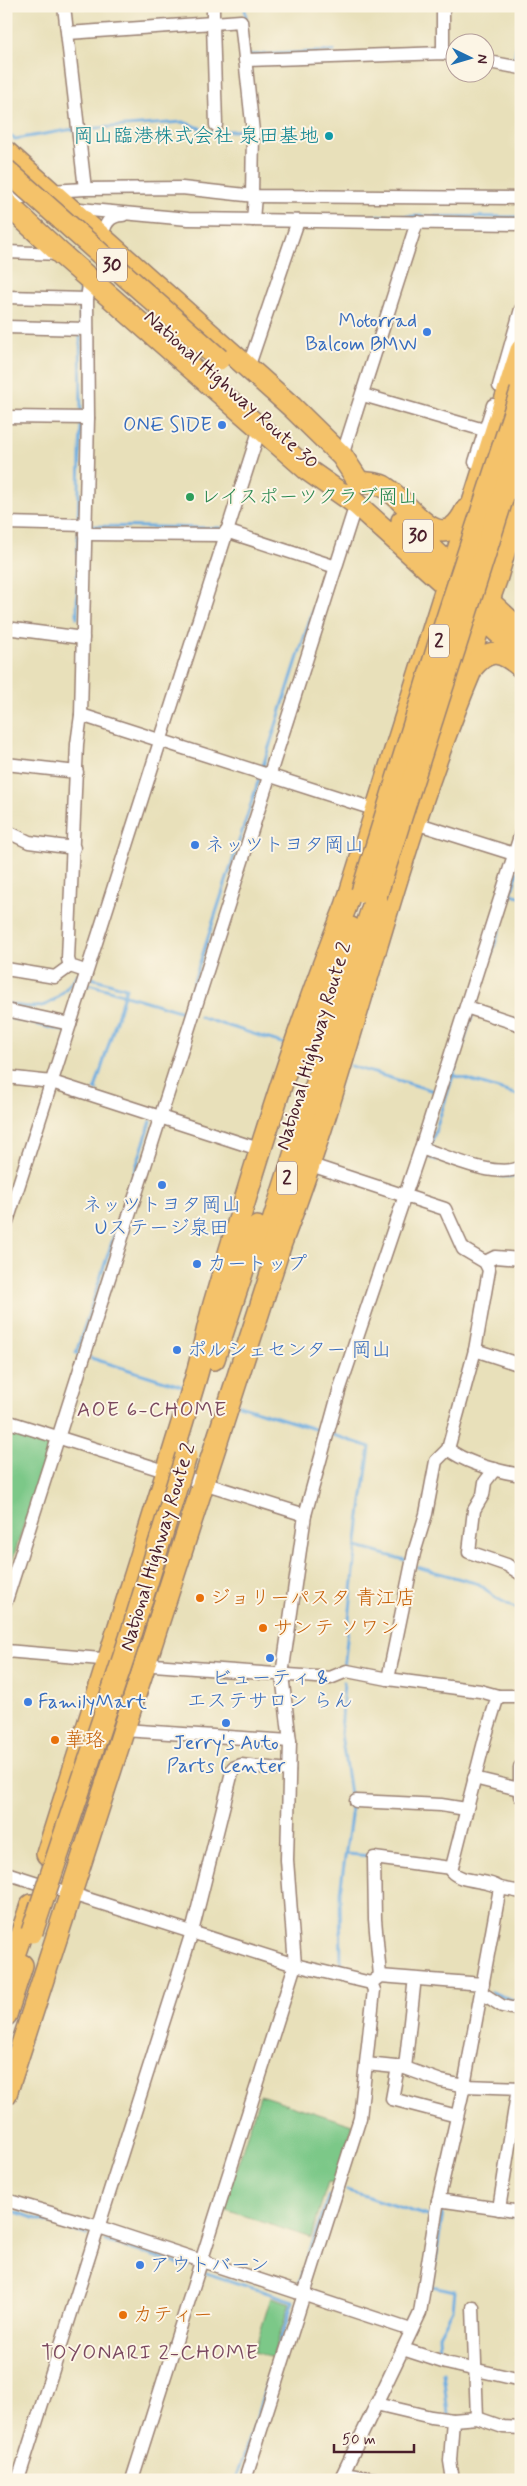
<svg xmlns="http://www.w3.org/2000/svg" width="527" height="2486" font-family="Mynerve,'Klee One',sans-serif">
<rect width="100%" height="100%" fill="#fcf5e5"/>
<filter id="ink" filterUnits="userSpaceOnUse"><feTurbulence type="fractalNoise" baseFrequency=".02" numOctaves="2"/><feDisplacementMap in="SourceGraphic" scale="10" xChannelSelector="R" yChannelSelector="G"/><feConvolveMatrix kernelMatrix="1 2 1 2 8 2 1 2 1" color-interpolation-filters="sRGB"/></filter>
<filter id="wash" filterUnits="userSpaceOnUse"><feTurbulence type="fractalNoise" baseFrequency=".0096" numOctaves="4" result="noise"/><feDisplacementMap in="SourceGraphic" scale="20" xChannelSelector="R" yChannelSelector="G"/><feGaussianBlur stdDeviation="1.12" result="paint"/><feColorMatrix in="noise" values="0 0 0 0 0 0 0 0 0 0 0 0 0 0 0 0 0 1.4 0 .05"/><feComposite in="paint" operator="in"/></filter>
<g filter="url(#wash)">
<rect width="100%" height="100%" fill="#e8e0ba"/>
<g fill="#7bc888" stroke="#62745a">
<path d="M6,1428l40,13 3,6 -43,133z"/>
<path d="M260,2095l93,30 -19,58 -6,-1 -17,56 -88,-29z"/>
<path d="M271,2297l19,6 -18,55 -18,-6z"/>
</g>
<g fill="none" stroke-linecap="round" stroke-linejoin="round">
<g stroke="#6cace0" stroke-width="3">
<path d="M245,6l1,15"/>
<path d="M250,55l84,-4"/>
<path d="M484,55l37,6"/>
<path d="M514,60l7,-38"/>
<path d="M82,126l1,3 100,-7 28,10 37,-2"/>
<path d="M6,134l9,5 59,-10v2"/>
<path d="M371,216l150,1"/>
<path d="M79,286l1,9"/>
<path d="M80,301v24"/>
<path d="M80,331l1,84"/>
<path d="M78,523l3,-102"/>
<path d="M89,526l132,2"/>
<path d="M77,618l1,-89"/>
<path d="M263,766l64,-200"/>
<path d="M511,894l10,3"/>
<path d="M88,977l38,11 -31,101 2,1"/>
<path d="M88,986l1,-2 97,29"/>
<path d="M6,1003c39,11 48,1 72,-29"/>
<path d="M475,1007l46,-145"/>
<path d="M184,1012l75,-233"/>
<path d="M6,1017l58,14"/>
<path d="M200,1017l88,28"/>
<path d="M351,1066l83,25"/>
<path d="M453,1075l68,21"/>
<path d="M430,1148l43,-135"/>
<path d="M429,1154l-1,3 9,3"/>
<path d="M501,1176l20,1"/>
<path d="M78,1354l-2,-1 75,-232"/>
<path d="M91,1358l93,29"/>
<path d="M239,1405l85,27"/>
<path d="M330,1434l40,13 -11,76 -15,145"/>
<path d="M357,1547l52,14"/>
<path d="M417,1567l62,17 17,14 25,13"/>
<path d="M344,1682l-3,52 9,60 1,22 -11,76 1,75 27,9"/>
<path d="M347,1854l24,2"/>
<path d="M492,1992l28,12"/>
<path d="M347,2190l80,26"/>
<path d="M6,2209l81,26"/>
<path d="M507,2216l14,2"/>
<path d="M105,2241l83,26"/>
<path d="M206,2273l87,28 -57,179"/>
<path d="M299,2282l30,-87"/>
<path d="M440,2351l-1,-16 14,-26 2,-18 -23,-5 11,-75 8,-3"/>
<path d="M443,2372l5,43"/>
</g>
</g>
</g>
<g filter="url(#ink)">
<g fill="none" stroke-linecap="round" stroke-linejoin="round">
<defs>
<g id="minor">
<path d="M64,6l21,183"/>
<path d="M213,6v17l28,-2 12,111 -1,64"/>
<path d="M68,33l145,-10 3,102"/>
<path d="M443,53v-47"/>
<path d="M245,60l198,-7 11,2"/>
<path d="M484,61l37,7"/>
<path d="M6,201l44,-10 35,-2 97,-1 73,8 266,2"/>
<path d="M69,208l119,11 333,5"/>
<path d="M253,220l2,-24"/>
<path d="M103,239c0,-13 6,-24 20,-24"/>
<path d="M6,252l55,2"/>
<path d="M6,297l81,2"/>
<path d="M6,327l81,2"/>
<path d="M248,368l50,-147"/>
<path d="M499,386l22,-77"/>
<path d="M363,395l121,35"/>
<path d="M6,417l82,1"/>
<path d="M342,456l75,-234"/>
<path d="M475,462l18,-57"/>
<path d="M6,523l79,2"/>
<path d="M226,531l110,36"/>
<path d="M85,534l140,1"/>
<path d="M6,628l77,10"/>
<path d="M81,715l302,97"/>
<path d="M6,764l71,8"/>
<path d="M409,821l105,33"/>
<path d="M6,831l23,11 45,6"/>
<path d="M6,969l49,8 15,-11"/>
<path d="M85,971l-15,-5 -2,-7 9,-215 4,-29 7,-297 -1,-119 3,-20"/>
<path d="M466,1007l55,18"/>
<path d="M6,1010l64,14"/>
<path d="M6,1077l46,5 210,68"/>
<path d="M421,1148c25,8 76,32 100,19"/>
<path d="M311,1165l134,44 18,40 22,13 4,8 -14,80 -27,99 -12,12 -10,53 -12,39 -26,126"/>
<path d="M6,1225l254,-797"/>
<path d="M485,1262l10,-5 26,2"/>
<path d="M475,1350l46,15"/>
<path d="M6,1421l299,94"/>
<path d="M448,1449c19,15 49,22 73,26"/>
<path d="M495,1469l-10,13 -2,13 -9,15 -5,42 38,13 14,9"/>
<path d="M6,1601l350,-1097"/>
<path d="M6,1651l107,9"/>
<path d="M140,1664l190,14 17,-7 41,8 92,12 18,5h23"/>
<path d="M124,1730l166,11"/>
<path d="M474,1778l45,11"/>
<path d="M520,1796v-29"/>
<path d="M356,1801l85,4 25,4"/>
<path d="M6,1873l289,92 76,18 3,7 -14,128 -115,362"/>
<path d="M500,1888l21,4"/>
<path d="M380,1976l103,8"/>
<path d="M371,1983l9,-7 -5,-57 -1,-61 77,10"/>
<path d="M482,1993l20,13 19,4"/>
<path d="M366,2064l39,4 36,13 23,5 57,2"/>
<path d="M398,2067l-6,32 65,17"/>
<path d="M405,2068l9,-82"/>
<path d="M6,2200l93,27 312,103"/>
<path d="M438,2200l83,12"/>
<path d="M499,2209l19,-121"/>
<path d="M473,2307l4,111"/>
<path d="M403,2349l43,14 75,17"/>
<path d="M376,2404l55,13 22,3 24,-2 26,9 18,1"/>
<path d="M453,2420l-3,41 3,19"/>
<path d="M343,2474l37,6"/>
<path d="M18,2480l174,-548 41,-164 8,-3 48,5"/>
<path d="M132,2480l163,-515 -8,-105 3,-119 -8,-66 23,-160 35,-127 81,-240 100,-315"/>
<path d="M340,2480l80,-167 17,-107 27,-120 36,-198c-15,-10 -37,-4 -49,-17l34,-133 13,-42"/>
</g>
<g id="trunk">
<path d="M6,152l286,255 50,49 17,26c7,1 18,1 24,4 26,14 57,77 83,24"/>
<path d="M6,203l55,51 248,217 47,33"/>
<path d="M345,494l176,159"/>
<path d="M402,521l119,110"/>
<path d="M467,673l9,-37 20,-56 25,-85"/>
<path d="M310,1059l41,-131"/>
<path d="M263,1253l113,-357"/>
<path d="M214,1359l43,-132"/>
<path d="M47,1854c50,-159 101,-317 149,-477 7,-24 11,-49 18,-73 39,-133 80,-268 132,-398l175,-556"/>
<path d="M6,1979l25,-74"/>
<path d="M6,2015l16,-50"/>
<path d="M6,2094l275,-851c72,-188 112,-388 191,-575 17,-21 29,-18 49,-1"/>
</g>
</defs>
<use href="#minor" stroke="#998072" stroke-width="15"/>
<use href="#trunk" stroke="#998072" stroke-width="24"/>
<use href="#minor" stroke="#fff" stroke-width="12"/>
<use href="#trunk" stroke="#f4c26a" stroke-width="21"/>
<defs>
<g id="trunk-bridge">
<path d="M6,170l213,189"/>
<path d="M362,892l82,-265 77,-236"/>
<path d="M376,896l145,-456"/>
<path d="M32,1932l98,-294 56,-182"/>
</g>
</defs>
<use href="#trunk-bridge" stroke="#998072" stroke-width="24" stroke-linecap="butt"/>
<use href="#trunk-bridge" stroke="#f4c26a" stroke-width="21"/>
</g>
</g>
<circle fill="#0f9aa8" stroke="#fcf5e5" stroke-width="2" cx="329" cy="136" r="5"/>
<g fill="#3f7fe0" stroke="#fcf5e5" stroke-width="2">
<circle cx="427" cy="332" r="5"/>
<circle cx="222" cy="425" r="5"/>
<circle cx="195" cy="845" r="5"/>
<circle cx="162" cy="1185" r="5"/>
<circle cx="197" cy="1264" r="5"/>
<circle cx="177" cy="1350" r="5"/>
<circle cx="270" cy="1658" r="5"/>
<circle cx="28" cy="1702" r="5"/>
<circle cx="226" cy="1723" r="5"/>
<circle cx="140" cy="2265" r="5"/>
</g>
<circle fill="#2e9e5b" stroke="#fcf5e5" stroke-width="2" cx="190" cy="497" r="5"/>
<g fill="#e8710a" stroke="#fcf5e5" stroke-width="2">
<circle cx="200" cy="1598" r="5"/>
<circle cx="263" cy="1628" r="5"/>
<circle cx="55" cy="1740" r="5"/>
<circle cx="123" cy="2315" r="5"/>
</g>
<g text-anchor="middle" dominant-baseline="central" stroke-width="4" stroke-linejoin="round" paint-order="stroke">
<g fill="#fcf5e5" stroke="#7f5f63" stroke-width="1">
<rect x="97" y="248.5" width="30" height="33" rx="4"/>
<rect x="403" y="519.5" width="30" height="33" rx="4"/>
<rect x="429" y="624.5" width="20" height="33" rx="4"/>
<rect x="277" y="1161.5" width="20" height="33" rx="4"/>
</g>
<g font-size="19" font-weight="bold" fill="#4a1f2b">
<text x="112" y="265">30</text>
<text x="418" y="536">30</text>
<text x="439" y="641">2</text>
<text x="287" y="1178">2</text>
</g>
<g font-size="20" fill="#0d838f" stroke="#fcf5e5" text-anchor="end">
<text x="319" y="136">岡山臨港株式会社 泉田基地</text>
</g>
<g font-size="20" fill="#366cbe" stroke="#fcf5e5" text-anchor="start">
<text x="417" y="321" text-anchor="end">Motorrad<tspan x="417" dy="23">Balcom BMW</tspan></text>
<text x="212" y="425" text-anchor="end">ONE SIDE</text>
<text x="205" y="845">ネッツトヨタ岡山</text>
<text x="162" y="1205" text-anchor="middle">ネッツトヨタ岡山<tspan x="162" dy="23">Uステージ泉田</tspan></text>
<text x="207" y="1264">カートップ</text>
<text x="187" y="1350">ポルシェセンター 岡山</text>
<text x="270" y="1678" text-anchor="middle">ビューティ &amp;<tspan x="270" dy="23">エステサロン らん</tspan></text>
<text x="38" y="1702">FamilyMart</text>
<text x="226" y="1743" text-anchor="middle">Jerry's Auto<tspan x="226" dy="23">Parts Center</tspan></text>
<text x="150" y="2265">アウトバーン</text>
</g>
<g font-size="20" fill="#4a1f2b" stroke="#fcf5e5">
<text transform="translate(231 390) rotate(42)">National Highway Route 30</text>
<text transform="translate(314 1046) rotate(-73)">National Highway Route 2</text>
<text transform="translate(158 1547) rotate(-73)">National Highway Route 2</text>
</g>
<g font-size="20" fill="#27864d" stroke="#fcf5e5" text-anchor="start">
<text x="200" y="497">レイスポーツクラブ岡山</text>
</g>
<g font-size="20" fill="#c56008" stroke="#fcf5e5" text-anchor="start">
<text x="210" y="1598">ジョリーパスタ 青江店</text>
<text x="273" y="1628">サンテ ソワン</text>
<text x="65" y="1740">華珞</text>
<text x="133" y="2315">カティー</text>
</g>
<g font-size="21" letter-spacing="1" fill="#7b4960" stroke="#fcf5e5">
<text x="152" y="1410">AOE 6-CHOME</text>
<text x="150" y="2353">TOYONARI 2-CHOME</text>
</g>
</g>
<rect width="527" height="2486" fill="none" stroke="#fcf5e5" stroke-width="25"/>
<g transform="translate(470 58) rotate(95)"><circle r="24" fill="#fcf5e5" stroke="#b59f9b"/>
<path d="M0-4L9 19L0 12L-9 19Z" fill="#1f6fb2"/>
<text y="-8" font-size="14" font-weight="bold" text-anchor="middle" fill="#4a1f2b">N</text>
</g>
<path d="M334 2444v8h80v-8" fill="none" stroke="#4a1f2b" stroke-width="2.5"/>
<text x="342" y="2444" font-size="15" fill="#4a1f2b" stroke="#fcf5e5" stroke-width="4" paint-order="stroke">50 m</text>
</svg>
